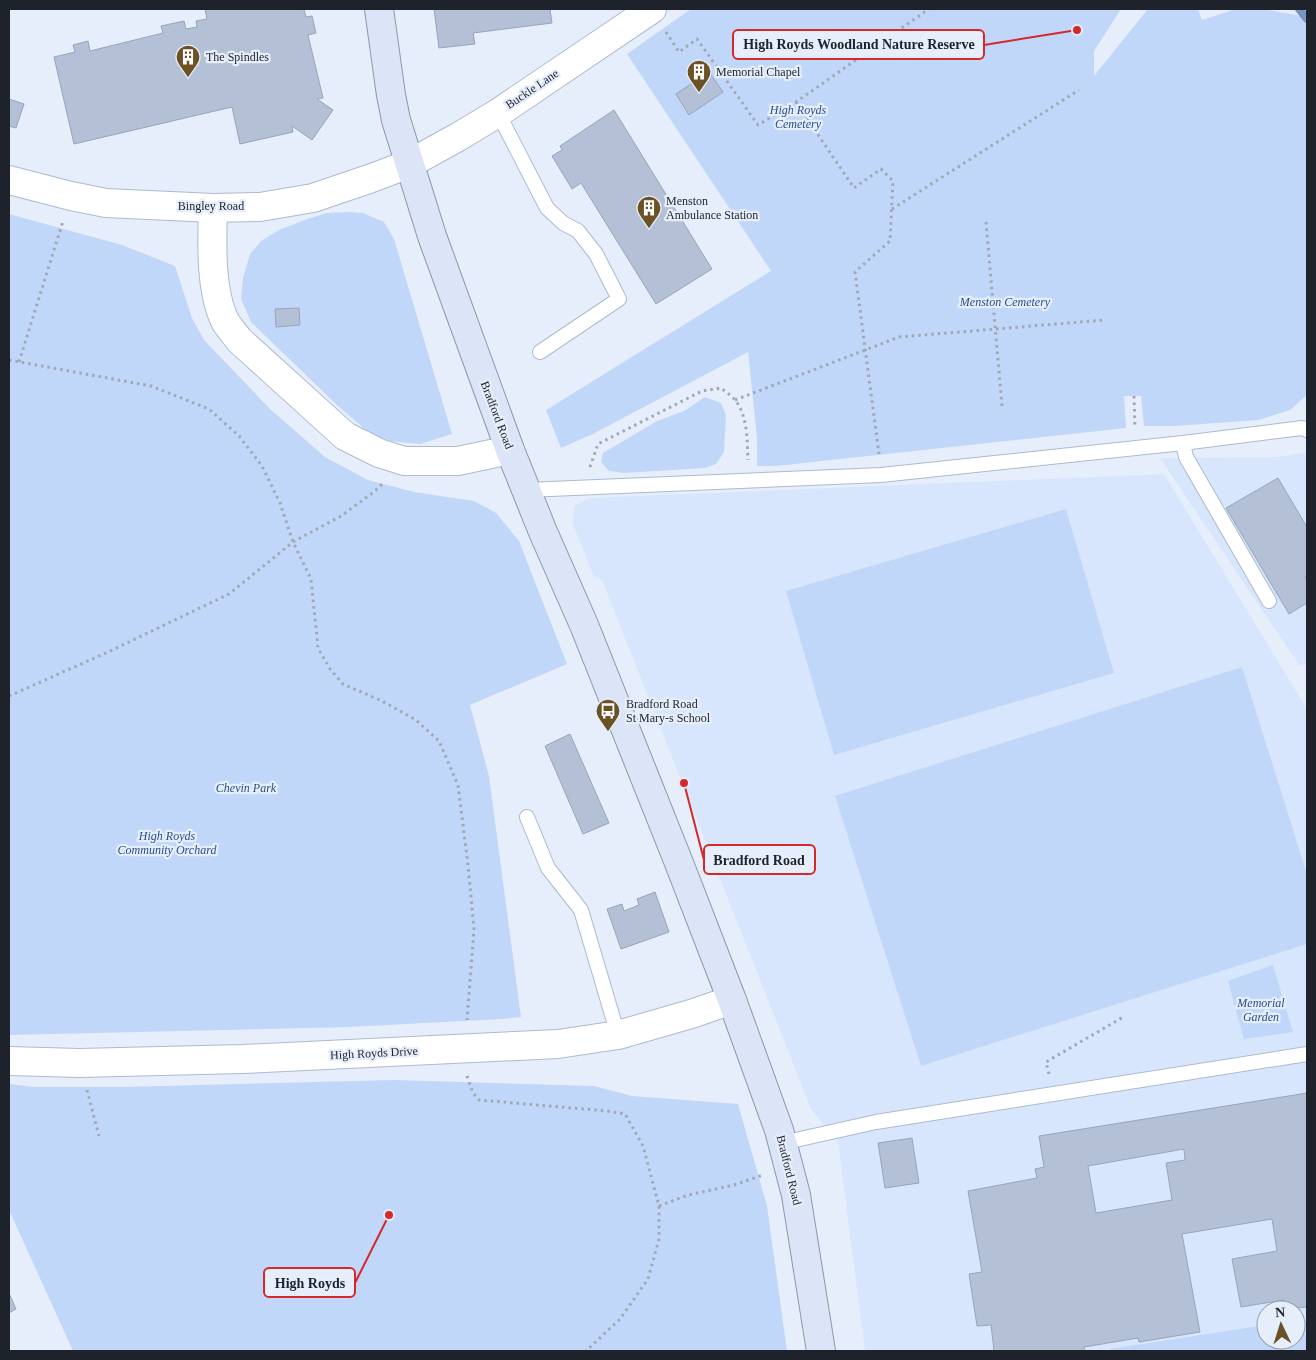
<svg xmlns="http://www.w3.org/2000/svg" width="1316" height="1360" font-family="'Times New Roman',serif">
<rect width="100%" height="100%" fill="#e6eefb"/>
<g fill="#d8e6fd" fill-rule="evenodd">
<path d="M1307,452v212l-8,1 -139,-207 119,-1z"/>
<path d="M1164,474l143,235v642h-442l-27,-209 -27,-33 -209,-529 -9,-5 -20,-51 1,-18 15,-8zM1266,1310h30v30h-30z"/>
</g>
<g fill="#c1d7f9">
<path d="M691,9h430l-27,42v25l54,-67h50l4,11 34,-11h27l44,8v378l-17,15 -32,10 -83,6h-31l-3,-30h-17l2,32 -350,38h-19v-28l-9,-86 -155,82 -32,14 -15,-38 225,-139 -144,-217z"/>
<path d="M348,212l15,1 21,9 10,17 58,195 -32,10 -30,-3 -23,-10 -30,-26 -86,-83 -10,-23 2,-21 7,-24 11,-13 18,-11 28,-11 20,-6z"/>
<path d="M9,214l113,31 53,21 17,52 12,22 66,69 55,48 43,23 46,12 60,9 22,12 23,28 48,123 -97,41 19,71 32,241 -19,2 -153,8 -340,8z"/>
<path d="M705,397l16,6 5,12 -2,37 -8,12 -11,4 -81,5 -15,-2 -8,-9 2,-9 54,-32 27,-10z"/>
<path d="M1066,509l48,164 -280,82 -48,-164z"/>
<path d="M1242,667l65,207v70l-386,122 -86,-270z"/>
<path d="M1273,965l20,67 -49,7 -16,-58z"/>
<path d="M394,1080l200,6 38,10 106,8 29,102 20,145h-714l-64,-141v-126l26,3h88z"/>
<path d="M1307,1320v31h-197v-2l156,-24v15h30v-19z"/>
</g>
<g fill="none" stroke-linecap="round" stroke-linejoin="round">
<path stroke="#7794c3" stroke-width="8" d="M1299,9l8,10"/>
</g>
<g fill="#b3c0d5" stroke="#98a5b9" fill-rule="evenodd">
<path d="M205,9h99l2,8 6,-1 4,17 -8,2 15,63 -6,1 16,11 -21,30 -20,-14 1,6 -53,12 -8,-37 -158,37 -20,-87 21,-5 -2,-7 15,-4 2,10 73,-18 -2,-7 23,-5 2,8 11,-2 -1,-6 11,-2z"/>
<path d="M434,9h116l2,14 -79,10 2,11 -36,4z"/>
<path d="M709,72l14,20 -34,23 -13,-21z"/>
<path d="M9,99l15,5 -8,24 -7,-2z"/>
<path d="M614,110l98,159 -56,35 -75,-121 -9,6 -20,-33 10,-6 -2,-4z"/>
<path d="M299,308l1,17 -24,2 -1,-18z"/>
<path d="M1278,478l29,49v48l-2,2 2,4v22l-18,11 -63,-106z"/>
<path d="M570,734l39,89 -26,11 -38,-88z"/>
<path d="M655,892l14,40 -48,17 -14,-40 15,-5 2,7 15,-6 -2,-6z"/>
<path d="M1307,1093v214l-21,2 -2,-9 -43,7 -9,-48 45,-8 -5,-32 -90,15 18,98 -61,10 -1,-4 -54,9 1,4h-91l-3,-26 -14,1 -8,-52 13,-2 -14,-81 69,-13 -2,-9 9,-2 -5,-31zM1184,1149l1,11 -19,3 6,37 -76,13 -8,-47z"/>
<path d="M912,1138l7,45 -34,5 -7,-45z"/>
<path d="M9,1293l7,16 -7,4z"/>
</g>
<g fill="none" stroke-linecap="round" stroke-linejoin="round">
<defs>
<g id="service">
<path d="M498,113l49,95 16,15 15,8 18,23 23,45 -79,53"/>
<path d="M1183,443l3,14 83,144"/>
<path d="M526,490l355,-15 302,-32 119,-15 5,2"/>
<path d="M527,817l21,51 33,42 37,125"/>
<path d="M782,1143l94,-21 431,-68"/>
</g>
<path id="minor" d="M9,1061l70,2 164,-4 315,-15 60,-9 73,-21 41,-14"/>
<g id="tertiary">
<path d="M9,180l62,16 35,7 107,5 47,-1 53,-9 56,-19 40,-15 49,-27 40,-24 154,-104"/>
<path d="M213,208c-1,34 -3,82 12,113 4,7 10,13 14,19l106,96 34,17 25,8h54l52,-11"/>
</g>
<path id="primary" d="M379,9l12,86 5,25 36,116 78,214 33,82 41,93 95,238 53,137 47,130 17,65 25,156"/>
</defs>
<use href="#service" stroke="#adbacf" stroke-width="16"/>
<use href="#minor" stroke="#adbacf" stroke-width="30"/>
<use href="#tertiary" stroke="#adbacf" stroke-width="30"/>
<use href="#primary" stroke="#8996ac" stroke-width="30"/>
<g stroke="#a1a8b3" stroke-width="3" stroke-dasharray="2.5 4" stroke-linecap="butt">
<path d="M666,32l13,20 18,-13 61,86 38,-23 133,-93"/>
<path d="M796,102l58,86 27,-19 12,12 -3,60 -35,31 24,182"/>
<path d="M892,209l187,-119"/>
<path d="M986,222l16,184"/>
<path d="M9,360l142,26 58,23 30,27 23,30 18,37 13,39 18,37 7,69 12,21 13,15 39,17 34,19 23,21 19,44 10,80 6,64 -7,91"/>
<path d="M19,362l44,-141"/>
<path d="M1134,396l1,32"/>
<path d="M735,400l164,-63 206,-17"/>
<path d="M590,467l8,-23 104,-53 19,-3c5,4 11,8 15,13 12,17 11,40 12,59"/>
<path d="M9,696l99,-44 121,-58 64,-52 48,-26 34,-25 9,-9"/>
<path d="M1049,1074l-3,-12 79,-46"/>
<path d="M467,1076l6,17 6,7 128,11 18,3 18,32 16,60v33l-11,40 -28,40 -34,32"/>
<path d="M87,1090l12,46"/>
<path d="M659,1206l29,-11 46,-10 29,-10"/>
</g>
<use href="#service" stroke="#fff" stroke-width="14"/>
<use href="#minor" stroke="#fff" stroke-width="28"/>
<use href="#tertiary" stroke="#fff" stroke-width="28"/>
<use href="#primary" stroke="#dbe5f7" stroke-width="28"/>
</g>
<defs>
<symbol id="building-pin" viewBox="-11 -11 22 30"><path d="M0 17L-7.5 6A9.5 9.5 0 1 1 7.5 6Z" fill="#6b5123" stroke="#e6eefb"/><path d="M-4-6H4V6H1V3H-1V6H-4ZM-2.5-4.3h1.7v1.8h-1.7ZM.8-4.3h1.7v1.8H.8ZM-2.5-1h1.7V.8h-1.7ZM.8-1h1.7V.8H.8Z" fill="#fff"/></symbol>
<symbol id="bus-pin" viewBox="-11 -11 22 30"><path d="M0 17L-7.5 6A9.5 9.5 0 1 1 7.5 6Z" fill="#6b5123" stroke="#e6eefb"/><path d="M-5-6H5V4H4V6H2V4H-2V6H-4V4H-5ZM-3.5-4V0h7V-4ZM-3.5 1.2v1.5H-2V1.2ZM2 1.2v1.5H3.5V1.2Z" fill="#fff"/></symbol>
</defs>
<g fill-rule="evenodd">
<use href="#building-pin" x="174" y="43" width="28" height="38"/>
<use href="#building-pin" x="685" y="58" width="28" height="38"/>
<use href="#building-pin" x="635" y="194" width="28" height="38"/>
<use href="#bus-pin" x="594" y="697" width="28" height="38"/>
</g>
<g text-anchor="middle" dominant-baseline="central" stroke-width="4.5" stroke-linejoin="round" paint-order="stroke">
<g font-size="12" fill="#1e232b" stroke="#e6eefb" text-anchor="start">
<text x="206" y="57">The Spindles</text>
<text x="716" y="72">Memorial Chapel</text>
<text x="666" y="201">Menston<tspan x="666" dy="14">Ambulance Station</tspan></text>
<text x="626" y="704">Bradford Road<tspan x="626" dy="14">St Mary-s School</tspan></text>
</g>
<g font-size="12" fill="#1e232b" stroke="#e6eefb">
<text transform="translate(532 89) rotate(-34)">Buckle Lane</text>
<text x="211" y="206">Bingley Road</text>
<text transform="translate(497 415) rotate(69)">Bradford Road</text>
<text transform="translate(374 1053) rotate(-3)">High Royds Drive</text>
<text transform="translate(789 1170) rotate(76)">Bradford Road</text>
</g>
<g font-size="12" font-style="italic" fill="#294d8a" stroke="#e6eefb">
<text x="798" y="110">High Royds<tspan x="798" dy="14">Cemetery</tspan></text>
<text x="1005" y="302">Menston Cemetery</text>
<text x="246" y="788">Chevin Park</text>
<text x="167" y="836">High Royds<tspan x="167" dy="14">Community Orchard</tspan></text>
<text x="1261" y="1003">Memorial<tspan x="1261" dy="14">Garden</tspan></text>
</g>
</g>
<path fill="none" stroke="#d62828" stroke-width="2" d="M1077 30L984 45M684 783L704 860M389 1215L355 1283"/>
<g fill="#d62828" stroke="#e6eefb" stroke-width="2">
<circle cx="1077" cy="30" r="5"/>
<circle cx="684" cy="783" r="5"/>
<circle cx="389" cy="1215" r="5"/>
</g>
<g fill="#e6eefb" stroke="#d62828" stroke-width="2">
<rect x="733" y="30" width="251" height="29" rx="5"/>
<rect x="704" y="845" width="111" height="29" rx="5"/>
<rect x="264" y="1268" width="91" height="29" rx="5"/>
</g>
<g font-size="14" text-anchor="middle" font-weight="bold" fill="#1e232b">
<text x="859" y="49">High Royds Woodland Nature Reserve</text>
<text x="759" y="865">Bradford Road</text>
<text x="310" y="1288">High Royds</text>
</g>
<rect width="1316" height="1360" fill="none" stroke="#1e232b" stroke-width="20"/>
<g transform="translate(1281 1325) rotate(356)"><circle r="24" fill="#e6eefb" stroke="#969da8"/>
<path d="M0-4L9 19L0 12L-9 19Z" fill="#6b5123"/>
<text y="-8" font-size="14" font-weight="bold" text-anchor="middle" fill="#1e232b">N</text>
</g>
</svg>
